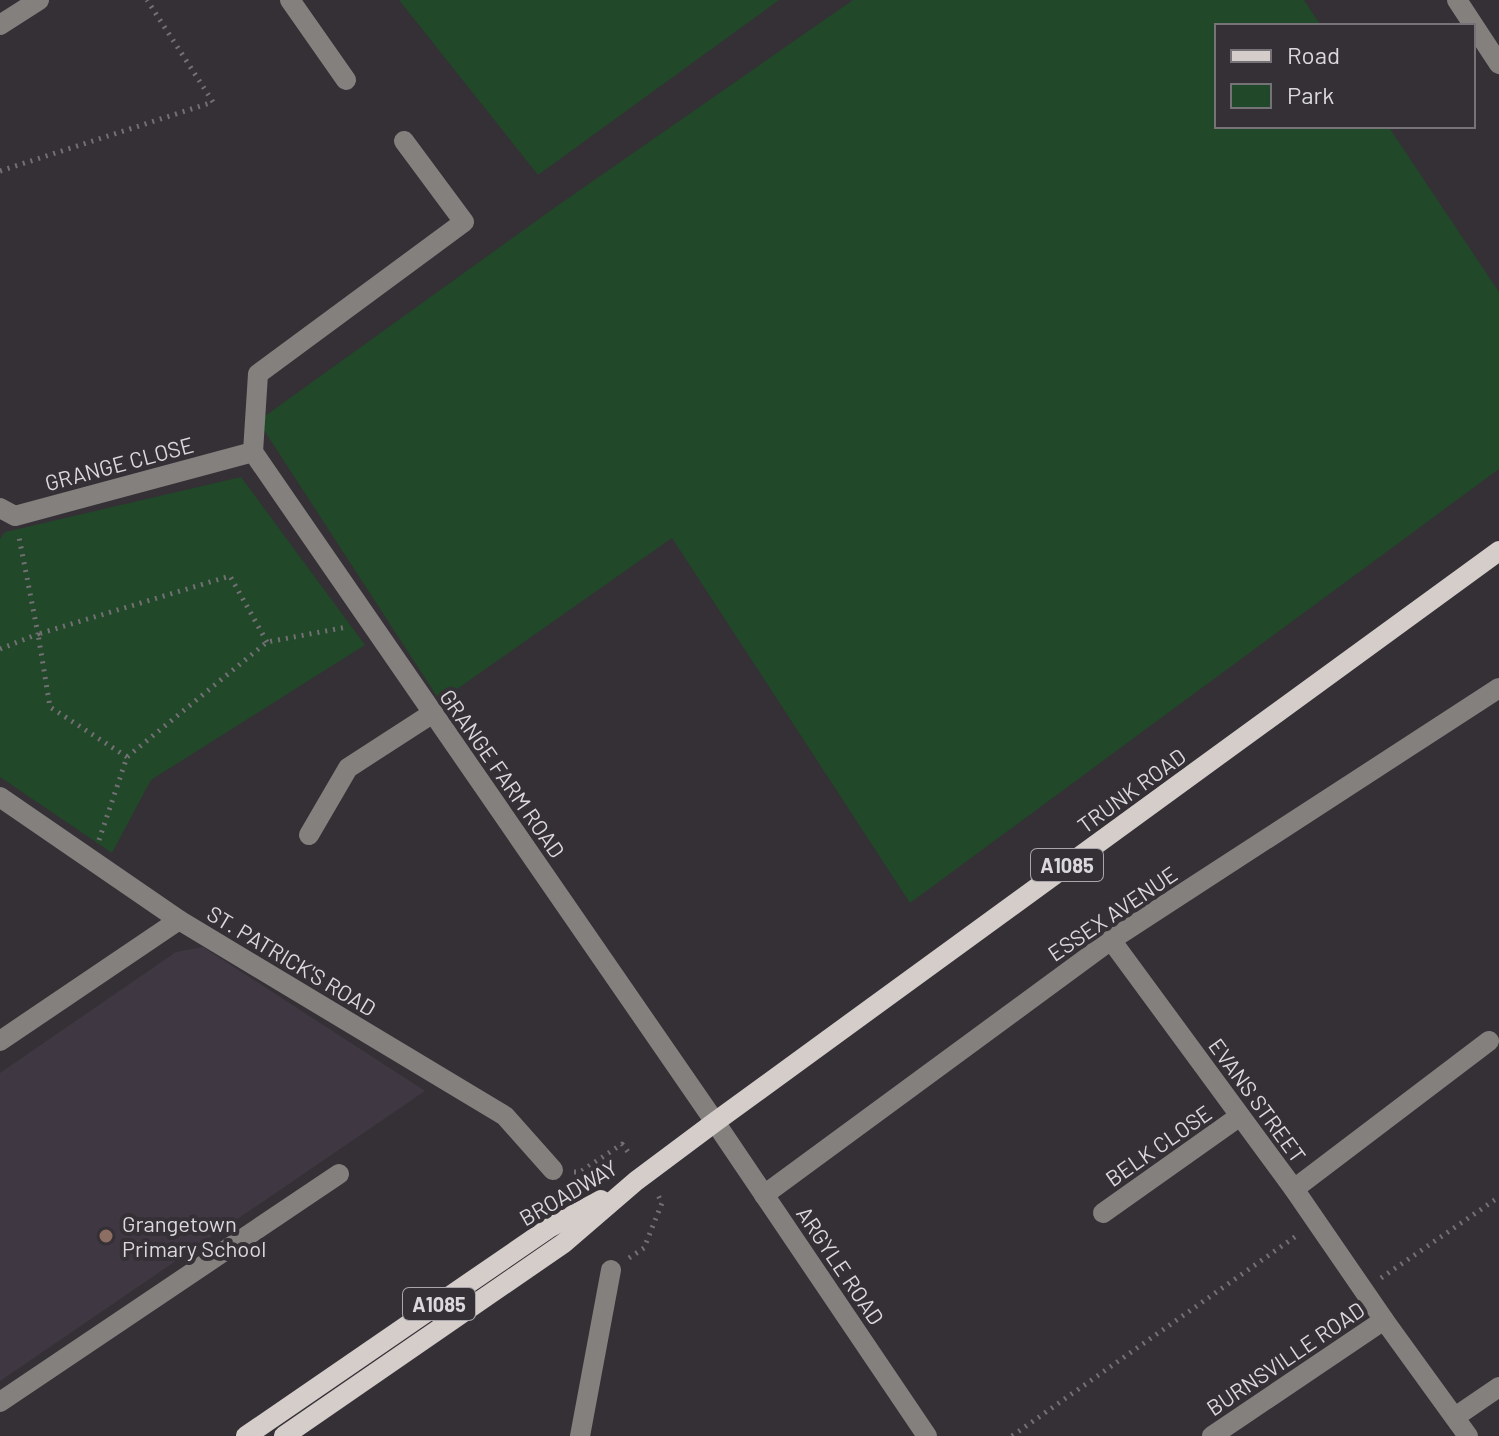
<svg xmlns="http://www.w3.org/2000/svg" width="1499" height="1436" font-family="Barlow,sans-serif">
<rect width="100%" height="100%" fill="#343036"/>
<path fill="#3f3843" d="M203,947l222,144 -425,290v-308l176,-121z"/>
<g fill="#214828">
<path d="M399,0h380l-241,175z"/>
<path d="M853,0h451l17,26h-104v100h171l111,166v177l-589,434 -238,-365 -232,163 -182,-280 299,-215z"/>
<path d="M241,477l124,168 -214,135 -39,73 -112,-76v-238l5,-7z"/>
</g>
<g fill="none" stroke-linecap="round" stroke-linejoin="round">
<g stroke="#737075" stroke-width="5" stroke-dasharray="2 6" stroke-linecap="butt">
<path d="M0,171l213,-69 -66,-102"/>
<path d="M0,649l38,-15 -19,-97"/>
<path d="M127,757l-77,-50 -12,-73 192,-58 37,66"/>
<path d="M99,840l28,-83 140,-115 80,-15"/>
<path d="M574,1172h6l42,-28 9,12"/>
<path d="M629,1258l15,-10 18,-45 -5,-10"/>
<path d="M1381,1278l118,-81"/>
<path d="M1012,1436l287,-202"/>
</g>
<g stroke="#83807e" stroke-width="20">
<path d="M290,0l56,80"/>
<path d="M1457,0l42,64"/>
<path d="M0,25l39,-25"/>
<path d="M253,452l462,670 212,314"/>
<path d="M253,452l5,-78 206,-152 -60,-81"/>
<path d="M0,508l15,8 238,-64"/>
<path d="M0,797l179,123 326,196 48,54"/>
<path d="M309,835l39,-67 85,-55"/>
<path d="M1111,940l183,249 90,131 84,116"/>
<path d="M0,1041l179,-121"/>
<path d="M1294,1189l195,-148"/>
<path d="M764,1195l347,-255 388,-252"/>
<path d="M1103,1213l137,-97"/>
<path d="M0,1402l339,-228"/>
<path d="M1455,1417l44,-30"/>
<path d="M580,1436l31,-166"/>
<path d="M1212,1436l172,-116"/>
</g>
<g stroke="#d4cdca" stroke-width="20">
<path d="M246,1436l303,-208 52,-28"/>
<path d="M284,1436l280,-193 72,-62 79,-59 784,-571"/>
</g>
</g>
<circle fill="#8d6e63" stroke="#343036" stroke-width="3" cx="106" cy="1236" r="8"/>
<g text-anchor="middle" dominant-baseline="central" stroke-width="8" stroke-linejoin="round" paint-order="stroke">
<g fill="#343036" stroke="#a8a6aa" stroke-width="2">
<rect x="1031" y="849" width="72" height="32" rx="6"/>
<rect x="403" y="1288" width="72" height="32" rx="6"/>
</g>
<g font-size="20" font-weight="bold" fill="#dad8dc">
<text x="1067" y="865">A1085</text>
<text x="439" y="1304">A1085</text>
</g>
<g font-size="22" fill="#dad8dc" stroke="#343036">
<text transform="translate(119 463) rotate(-15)">GRANGE CLOSE</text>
<text transform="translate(503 773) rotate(55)">GRANGE FARM ROAD</text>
<text transform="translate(1131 790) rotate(-36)">TRUNK ROAD</text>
<text transform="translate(1112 913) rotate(-34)">ESSEX AVENUE</text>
<text transform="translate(292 960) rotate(31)">ST. PATRICK'S ROAD</text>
<text transform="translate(1258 1100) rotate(54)">EVANS STREET</text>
<text transform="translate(1158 1145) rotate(-35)">BELK CLOSE</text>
<text transform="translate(568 1192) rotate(-30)">BROADWAY</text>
<text transform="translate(841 1265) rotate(56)">ARGYLE ROAD</text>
<text transform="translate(1285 1358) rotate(-34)">BURNSVILLE ROAD</text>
</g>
<g font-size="22" fill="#dad8dc" stroke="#343036" text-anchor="start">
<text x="122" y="1223">Grangetown<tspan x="122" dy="25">Primary School</tspan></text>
</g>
</g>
<rect x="1215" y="24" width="260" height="104" fill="#343036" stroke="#767378" stroke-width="2"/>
<rect x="1231" y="50" width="40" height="12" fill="#d4cdca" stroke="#767378" stroke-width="2"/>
<text x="1287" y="64" font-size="24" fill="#dad8dc">Road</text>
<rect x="1231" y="84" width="40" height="24" fill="#214828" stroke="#767378" stroke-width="2"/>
<text x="1287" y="104" font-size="24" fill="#dad8dc">Park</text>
</svg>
